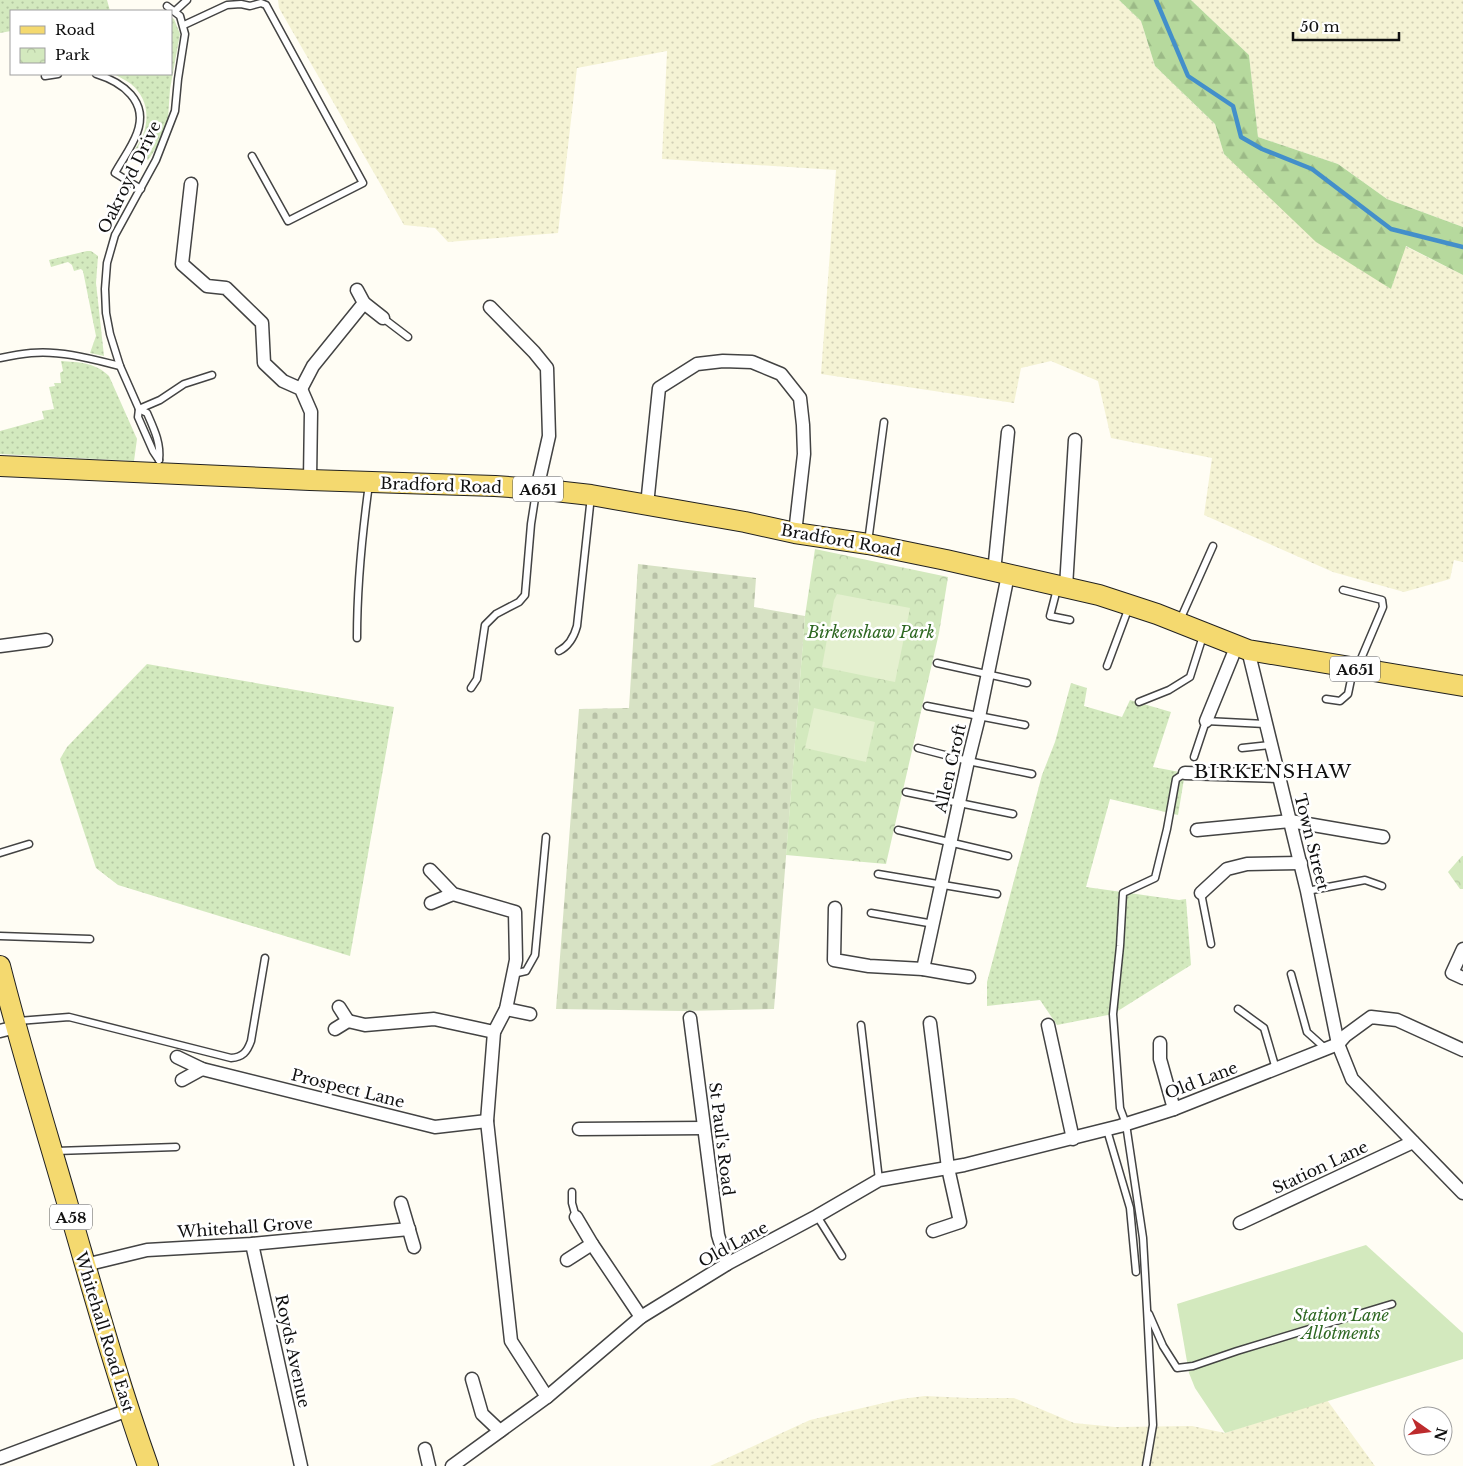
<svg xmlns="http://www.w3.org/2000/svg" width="1463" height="1466" font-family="'Libre Baskerville',serif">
<defs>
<pattern id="farmland-dots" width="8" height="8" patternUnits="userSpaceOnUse" patternTransform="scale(1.25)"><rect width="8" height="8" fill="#f5f3d4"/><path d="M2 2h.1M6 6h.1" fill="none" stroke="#d1cfb5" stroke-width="1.8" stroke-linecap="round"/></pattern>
<pattern id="grass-dots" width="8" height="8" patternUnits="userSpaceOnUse" patternTransform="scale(1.25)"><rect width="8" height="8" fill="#d3e9be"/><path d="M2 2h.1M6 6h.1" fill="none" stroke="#b4c7a2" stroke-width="1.8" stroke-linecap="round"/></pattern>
<pattern id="forest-firs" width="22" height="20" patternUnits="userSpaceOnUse" patternTransform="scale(1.25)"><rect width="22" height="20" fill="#b6d99d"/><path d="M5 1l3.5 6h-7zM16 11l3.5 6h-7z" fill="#9bb986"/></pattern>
<pattern id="cemetery-stones" width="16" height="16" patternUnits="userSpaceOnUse" patternTransform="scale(1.25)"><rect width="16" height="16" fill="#d7e2c4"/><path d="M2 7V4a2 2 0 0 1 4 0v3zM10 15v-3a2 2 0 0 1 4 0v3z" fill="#b8c1a7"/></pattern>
<pattern id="park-crowns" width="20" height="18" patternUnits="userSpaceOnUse" patternTransform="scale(1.25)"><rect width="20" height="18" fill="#d3e9be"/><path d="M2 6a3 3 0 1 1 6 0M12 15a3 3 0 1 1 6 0" fill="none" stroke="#b4c7a2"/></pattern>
</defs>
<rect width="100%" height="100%" fill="#fffdf4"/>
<g fill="url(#farmland-dots)">
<path d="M278,0h841l22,21 14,45 60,58 9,30 167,135 14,-43 58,29v287l-9,-2 -4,19 -46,13 -71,-20 -129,-57 8,-57 -101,-20 -13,-57 -47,-20 -30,7 -7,35 -193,-29 15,-204 -174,-11 5,-108 -90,17 -19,165 -110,9 -13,-14 -31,-3 -125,-217z"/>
<path d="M1191,0h272v227l-76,-28 -49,-35 -80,-27 -9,-82z"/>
<path d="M925,1396l44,2h45l60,25 41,4 77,-1 33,7 102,-33 48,66h-665l100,-46 91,-21z"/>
</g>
<g fill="url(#grass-dots)">
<path d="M0,0h107l3,11h-99v20l-11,2z"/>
<path d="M171,17l3,2 6,15 -10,55 -2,30 -6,20 -25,38 11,-17 -13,-11c15,-19 17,-48 -4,-65 -5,-4 -12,-7 -17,-10h57z"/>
<path d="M87,251h4l7,5 -2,27 8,73 -14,-3 6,-17 -13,-65 -2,-2 -7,2 -2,-6 -4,-3 -17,5 -2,-7z"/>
<path d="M61,361c18,1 35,2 48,15l28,63 -3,22 -134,-7v-23l44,-12 -2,-8 12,-2 -5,-22 6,-1 -1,-3h7l-1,-10 3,-2z"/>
<path d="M147,664l247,43 -44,249 -232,-71 -22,-17 -36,-109 7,-12z"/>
<path d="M1071,683l16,5 -3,18 38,11 8,-17 41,12 -18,55 32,6 -7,42 -68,-16 -24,88 93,13 7,-1 5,66 -78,49 -56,11 -17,-25 -53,6v-24l55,-207 13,-33z"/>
</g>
<path fill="url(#forest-firs)" d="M1119,0h72l58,55 9,82 80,27 49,35 76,28v48l-57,-29 -15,43 -75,-47 -92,-88 -9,-30 -60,-58 -14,-45z"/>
<path fill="url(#cemetery-stones)" d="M638,564l118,14 -2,29 51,9 -31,393 -91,2 -127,-2 23,-300 50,-1z"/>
<g fill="url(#park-crowns)">
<path d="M815,549l133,28 -9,56 -53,231 -100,-9 19,-239z"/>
<path d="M1462,856h1v33h-3l-12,-17z"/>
</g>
<path fill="#d3e9be" d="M1366,1245l97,88v26l-238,74 -30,-45 -6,-15 -12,-69z"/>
<g fill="#e4f0cf">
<path d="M837,594l73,14 -15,74 -73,-15 12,-67z"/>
<path d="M814,708l61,14 -9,40 -61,-14z"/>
</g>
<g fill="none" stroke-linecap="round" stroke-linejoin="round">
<path stroke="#438fca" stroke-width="4.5" d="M1156,0l32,76 45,30 8,31 21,12 50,20 79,60 72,18"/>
<defs>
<g id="lane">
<path d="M175,11l12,-11"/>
<path d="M184,25l43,-20 14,-1 9,2 11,-3 5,2 97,178 -75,38 -36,-65"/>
<path d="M96,74c26,8 53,27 41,59 -5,14 -15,27 -22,40l26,16"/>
<path d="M45,76l13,-2"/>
<path d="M383,318l25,19"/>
<path d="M0,358c10,-2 21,-4 31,-5 29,-3 61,6 89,13"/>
<path d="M139,409l21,-9 24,-16 28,-9"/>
<path d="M139,409l8,4c7,16 14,30 12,47"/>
<path d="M159,460l-6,-9 -15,-34 1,-8 -19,-43 -10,-32 -4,-21 -1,-24 2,-26 8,-28 41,-75 19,-49 3,-32 7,-45 -5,-18 -13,-10"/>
<path d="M868,542l16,-120"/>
<path d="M1057,589l-7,27 20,4"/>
<path d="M1343,590l39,10 1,7 -25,59"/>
<path d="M1180,620l33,-74"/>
<path d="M357,638c0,-51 5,-103 12,-154"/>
<path d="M559,651c10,-5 15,-14 18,-25l14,-130"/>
<path d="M937,663l90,20"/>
<path d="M1107,666l22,-59"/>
<path d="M471,688l6,-9 8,-54 11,-11 23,-12 6,-7 6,-71 5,-32"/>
<path d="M1326,699l14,2 8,-7 5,-24"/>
<path d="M1139,702l30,-12 21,-13 13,-41"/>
<path d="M927,706l98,19"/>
<path d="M918,748l50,13 64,13"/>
<path d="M1242,748l28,-3"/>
<path d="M1194,757l12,-36 59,3"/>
<path d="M906,792l107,22"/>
<path d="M898,830l110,26"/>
<path d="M0,853l29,-9"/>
<path d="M878,874l119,20"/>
<path d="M1307,891l58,-11 17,6"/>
<path d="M1201,893l10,51"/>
<path d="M871,913l63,11"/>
<path d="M0,936l90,3"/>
<path d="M513,974l13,-3 9,-16 11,-118"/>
<path d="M1291,974l16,58 19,17"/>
<path d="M1238,1009l26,19 12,41"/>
<path d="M18,1021l51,-4 162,41c12,-1 16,-6 20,-17l14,-83"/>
<path d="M861,1025l18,155"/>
<path d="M1107,1130l23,78 6,64"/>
<path d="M56,1151l120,-4"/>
<path d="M572,1192v11l4,14"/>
<path d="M817,1216l25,40"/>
<path d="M1149,1314l14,32 14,22 16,-2 44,-15 155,-47"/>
<path d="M1146,1466l7,-41 -6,-116 -4,-71 -17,-114 -6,-16 -7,-94 7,-68 3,-53 32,-15 12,-49 9,-50 9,-6"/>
</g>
<g id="street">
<path d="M191,184l-9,80 25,22 19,2 36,35 2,40 19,18 18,8 10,23 -1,68"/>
<path d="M357,290l7,13 19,15"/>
<path d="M490,307l44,45 13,16 2,68 -12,53"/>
<path d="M301,389l12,-23 51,-63"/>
<path d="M647,505l12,-117 38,-24 26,-3 29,1 29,12 19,24 3,27 1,29 -9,79"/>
<path d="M994,572l14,-140"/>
<path d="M1066,587l9,-147"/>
<path d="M0,646l46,-6"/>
<path d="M1248,650l59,241 31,153 14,35 111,114"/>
<path d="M1206,721l31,-76"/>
<path d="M1185,773l93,3"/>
<path d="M1197,830l93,-9 93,16"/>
<path d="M430,870l23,24 62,18 1,48 -10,49 -12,23 -7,89 24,220 36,56"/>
<path d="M1201,893l26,-24 20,-5 54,-1"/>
<path d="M431,903l22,-9"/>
<path d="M835,908l-1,52 35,6 54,3 46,8"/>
<path d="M1463,949l-11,24 11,5"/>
<path d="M923,969l45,-208 11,-44 29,-142"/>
<path d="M339,1007l9,14"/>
<path d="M506,1009l24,5"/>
<path d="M690,1018l28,217 9,29"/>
<path d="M930,1023l18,145 12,54 -27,9"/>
<path d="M1048,1025l25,114"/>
<path d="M335,1029l13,-8 17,4 69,-6 60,13"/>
<path d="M0,1031l16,-4"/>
<path d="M1160,1043v16l14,50"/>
<path d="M177,1057l25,12 233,58 52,-6"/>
<path d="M182,1080l20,-11"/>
<path d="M579,1129l125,-1"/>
<path d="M401,1203l13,44"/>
<path d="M576,1217l16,27 49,73"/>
<path d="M1240,1223l173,-81"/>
<path d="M252,1244l49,222"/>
<path d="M567,1260l25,-16"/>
<path d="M85,1265l62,-15 105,-6 157,-15"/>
<path d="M472,1379l10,35 18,17"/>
<path d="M425,1449l4,17"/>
<path d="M0,1458l128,-48"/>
<path d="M452,1466l95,-69 94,-80 86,-53 90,-48 62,-36 85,-15 156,-39 54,-17 164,-65 7,-8 26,-19 26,3 66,30"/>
</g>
<g id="primary">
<path d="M0,466l310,14 185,6 42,3 54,6 154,27 50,11 73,11 78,16 153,35 58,19 91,36 215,36"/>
<path d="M0,966c20,79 44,157 67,236 26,89 50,177 81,264"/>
</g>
</defs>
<use href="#lane" stroke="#434343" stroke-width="9"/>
<use href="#street" stroke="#434343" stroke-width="15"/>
<use href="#primary" stroke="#212121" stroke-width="22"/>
<use href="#lane" stroke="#fff" stroke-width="6"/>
<use href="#street" stroke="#fff" stroke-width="12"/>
<use href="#primary" stroke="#f4d96f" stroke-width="20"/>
</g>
<g text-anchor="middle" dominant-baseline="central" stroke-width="5" stroke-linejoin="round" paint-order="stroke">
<g fill="#fff" stroke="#585858" stroke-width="1">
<rect x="513" y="476.5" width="50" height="25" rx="4"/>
<rect x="1330" y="656.5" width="50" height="25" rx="4"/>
<rect x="50" y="1204.5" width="42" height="25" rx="4"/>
</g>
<g font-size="15" font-weight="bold" fill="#101010">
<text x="538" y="489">A651</text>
<text x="1355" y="669">A651</text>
<text x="71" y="1217">A58</text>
</g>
<g font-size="16" fill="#101010" stroke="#fff">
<text transform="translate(129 177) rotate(-64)">Oakroyd Drive</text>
<text transform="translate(441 485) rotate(2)">Bradford Road</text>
<text transform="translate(841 540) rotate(10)">Bradford Road</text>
<text transform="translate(950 768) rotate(-77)">Allen Croft</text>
<text transform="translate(1312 842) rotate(76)">Town Street</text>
<text transform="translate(1201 1080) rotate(-21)">Old Lane</text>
<text transform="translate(348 1088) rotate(14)">Prospect Lane</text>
<text transform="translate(722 1139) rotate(83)">St Paul's Road</text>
<text transform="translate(1320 1167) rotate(-25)">Station Lane</text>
<text transform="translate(245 1227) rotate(-4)">Whitehall Grove</text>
<text transform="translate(733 1244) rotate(-29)">Old Lane</text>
<text transform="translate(105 1332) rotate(73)">Whitehall Road East</text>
<text transform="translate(293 1351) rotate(78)">Royds Avenue</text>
</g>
<g font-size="16" font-style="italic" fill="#2d6721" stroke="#fff">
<text x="871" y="632">Birkenshaw Park</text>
<text x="1341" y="1315">Station Lane<tspan x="1341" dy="18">Allotments</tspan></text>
</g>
<g font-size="19" letter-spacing="1" fill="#101010" stroke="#fff">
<text x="1273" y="771">BIRKENSHAW</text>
</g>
</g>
<rect x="10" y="10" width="162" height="65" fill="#ffffff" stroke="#9f9f9f"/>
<rect x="20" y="26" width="25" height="8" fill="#f4d96f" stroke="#9f9f9f"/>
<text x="55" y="35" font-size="15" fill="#101010">Road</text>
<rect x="20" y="48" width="25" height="15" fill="url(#park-crowns)" stroke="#9f9f9f"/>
<text x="55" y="60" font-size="15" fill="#101010">Park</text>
<g transform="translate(1428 1431) rotate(104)"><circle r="24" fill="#ffffff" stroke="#9f9f9f"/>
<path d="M0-4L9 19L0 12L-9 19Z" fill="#bd2b2d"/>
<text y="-8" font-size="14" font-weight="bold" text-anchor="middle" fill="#101010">N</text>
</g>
<path d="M1293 32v8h106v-8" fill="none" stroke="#101010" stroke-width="2.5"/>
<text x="1300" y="32" font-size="15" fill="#101010" stroke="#ffffff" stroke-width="4" paint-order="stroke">50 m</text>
</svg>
